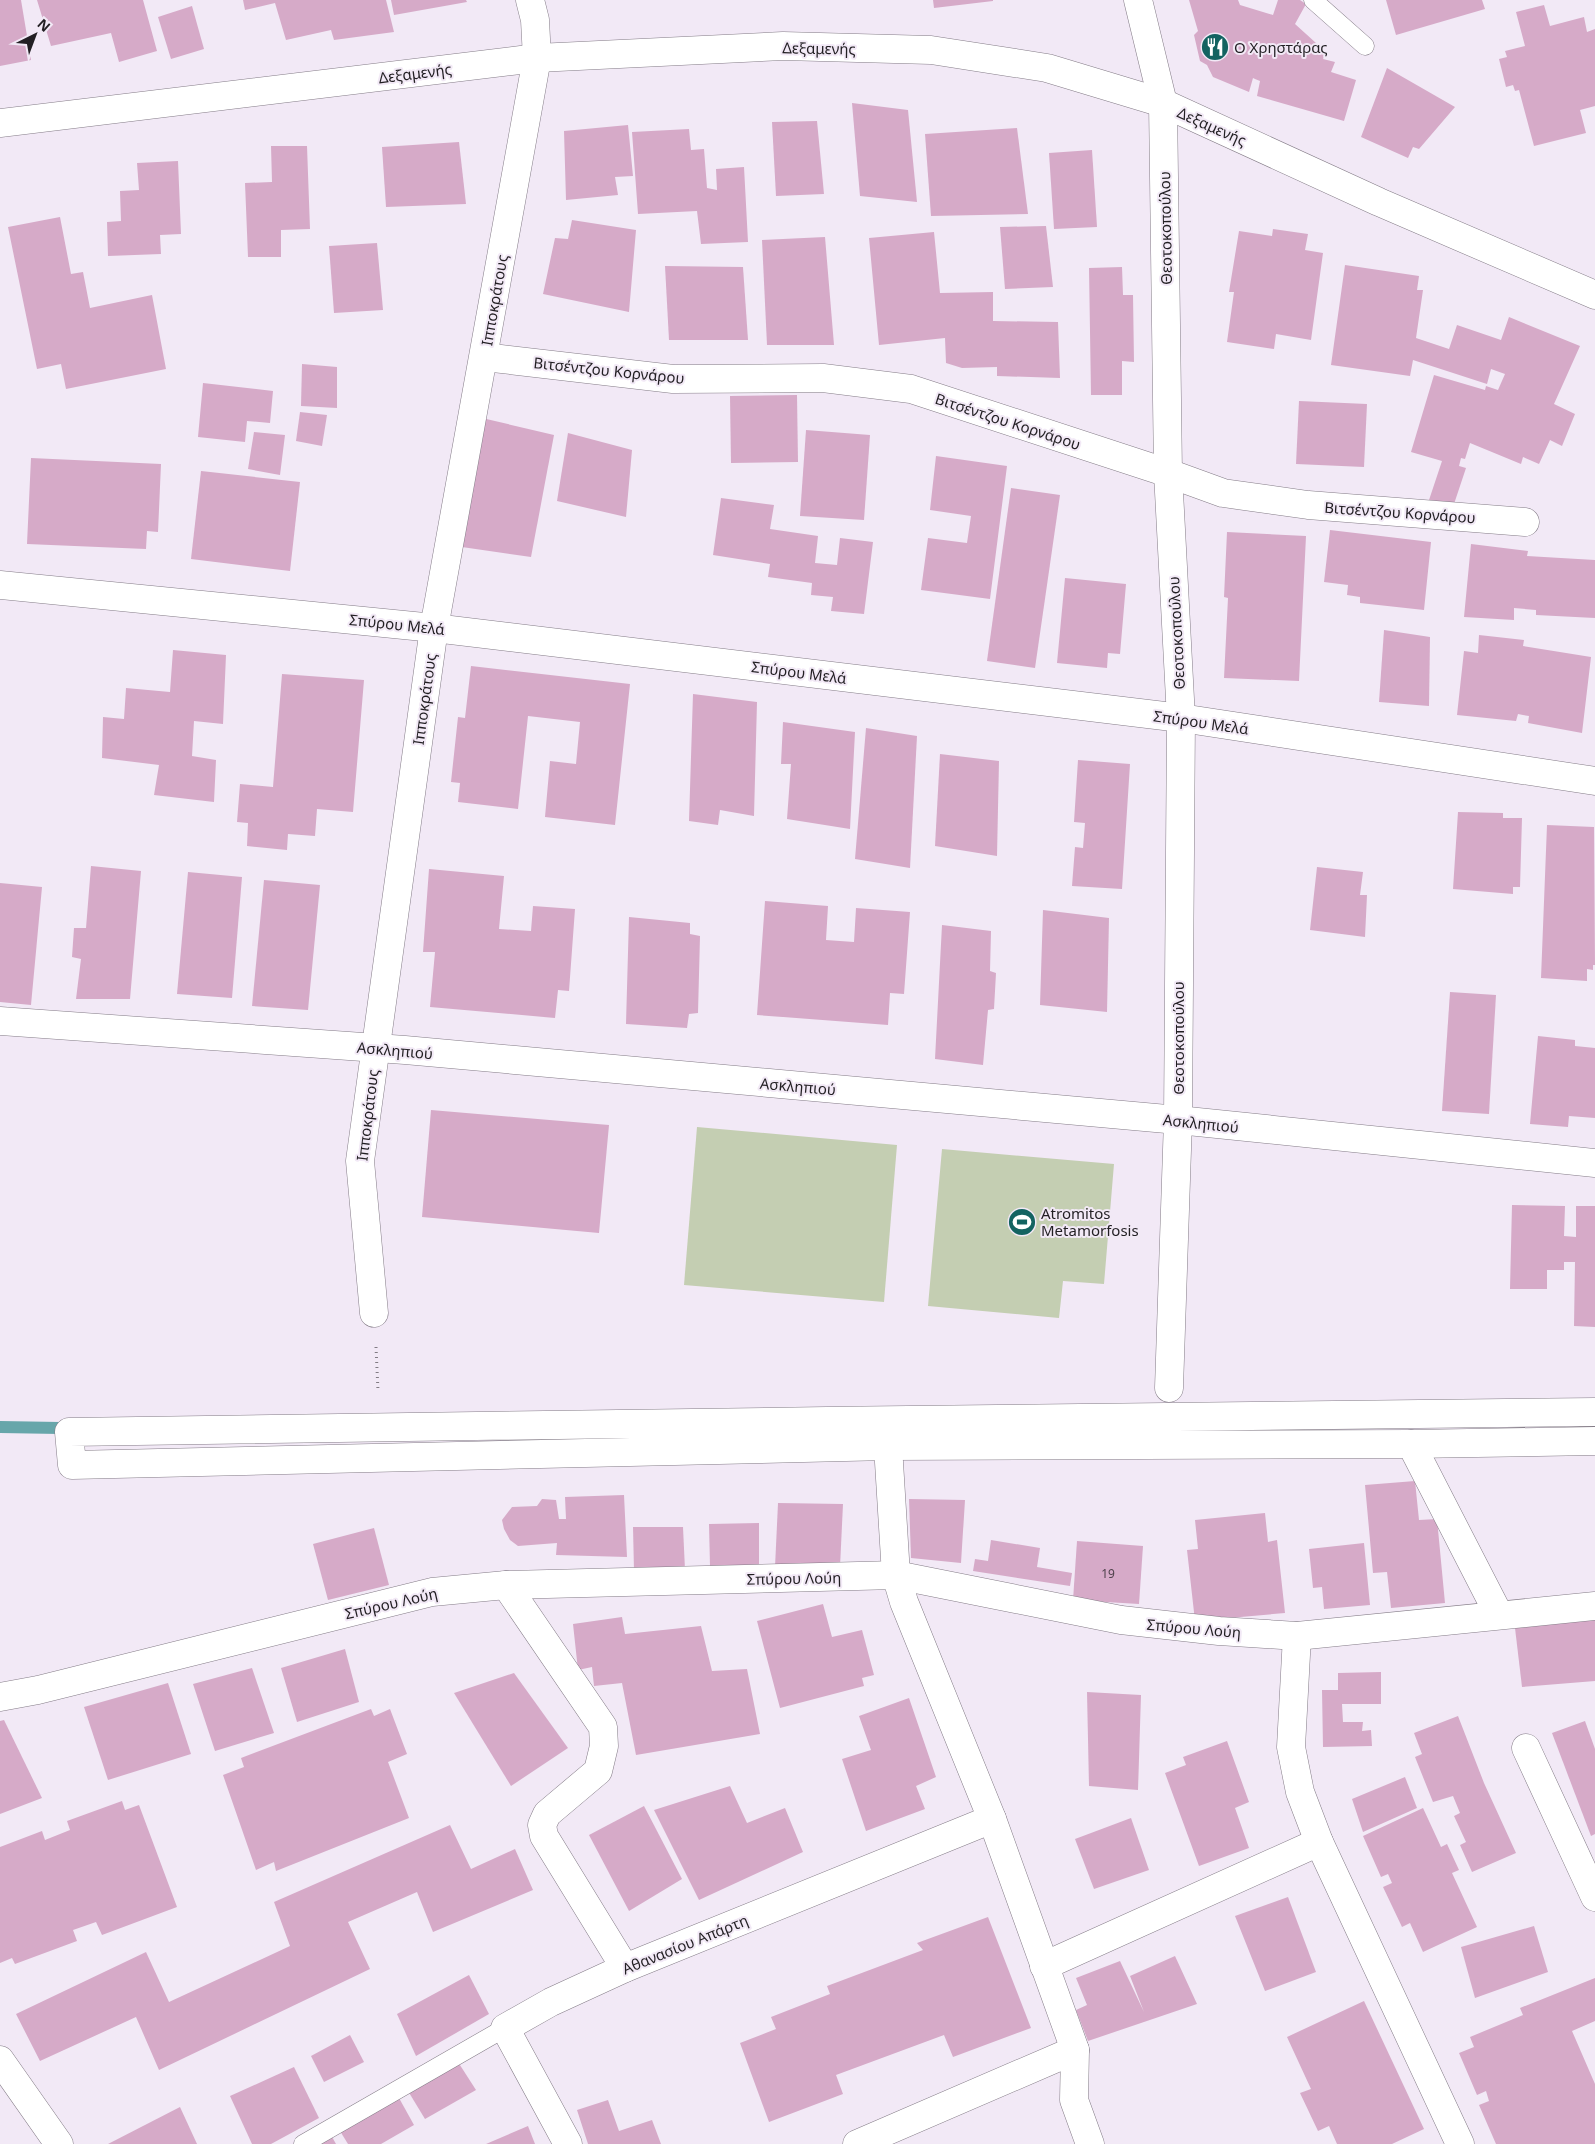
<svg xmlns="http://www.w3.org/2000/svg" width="1595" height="2144" font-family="'Noto Sans',sans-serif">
<rect width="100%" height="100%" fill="#f2e9f6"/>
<g fill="#c4ceb2">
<path d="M697,1127l200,18 -13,157 -200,-17z"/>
<path d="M942,1149l172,15 -10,120 -41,-3 -4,37 -131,-12z"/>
</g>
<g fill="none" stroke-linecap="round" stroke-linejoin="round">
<path stroke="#67a6aa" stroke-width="12" d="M0,1427l60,1"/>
</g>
<g fill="#d6aac8">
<path d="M0,0h21l10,60 -31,6z"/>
<path d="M37,0h106l14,51 -38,11 -8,-29 -60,13z"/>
<path d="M243,0h143l8,32 -60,8 -3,-10 -45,10 -11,-37 -30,7z"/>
<path d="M391,0h75l1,2 -73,13z"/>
<path d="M933,0h60v1l-59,7z"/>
<path d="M1189,0h49l2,5 33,10 5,-15h22l6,4 -11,20 21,19 -3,6 13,3 -3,7 12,3 -4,10 25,8 -12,41 -87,-25 3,-15 -5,-2 -2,-1 -4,14 -36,-15 -6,-12 -7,-4 -6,-26 4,-4z"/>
<path d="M1386,0h96l3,9 -89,26z"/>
<path d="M1544,5l6,21 34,-9 3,15 8,-3v77l-15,4 6,23 -52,13 -15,-56 -4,1 -2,-6 -7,2 -7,-28 8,-2 -2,-6 20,-5 -9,-34z"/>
<path d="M192,6l12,43 -33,10 -13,-42z"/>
<path d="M1387,68l68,39 -36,42 -6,-2 -5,11 -47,-21z"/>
<path d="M852,103l56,7 9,92 -57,-6z"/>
<path d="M817,121l7,73 -48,2 -4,-74z"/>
<path d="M628,125l5,51 -18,1 3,18 -52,5 -2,-69z"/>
<path d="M1017,128l11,86 -97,2 -6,-82z"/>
<path d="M689,129l2,21 13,-1 3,39 10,2 -1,-21 28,-2 4,75 -47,2 -4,-33 -59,3 -6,-82z"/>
<path d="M459,142l7,62 -80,3 -4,-60z"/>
<path d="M271,146h36l3,83 -29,1v27h-33l-3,-74 27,-1z"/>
<path d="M1092,150l5,77 -43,2 -5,-76z"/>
<path d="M178,161l3,73 -21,1 1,19 -53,2 -1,-34 14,-1 -1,-30 19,-1 -2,-27z"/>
<path d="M60,217l11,57 12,-2 7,36 62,-13 14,74 -100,20 -5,-25 -24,5 -29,-142z"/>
<path d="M572,220l64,10 -7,82 -86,-18 12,-56 13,1z"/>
<path d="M1046,226l7,61 -48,2 -5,-62z"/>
<path d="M1273,229l35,5 -3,16 18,3 -12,87 -35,-6 -2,15 -47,-7 7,-50h-5l10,-61 33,5z"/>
<path d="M934,232l6,61 53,-1v29l65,1 2,56 -63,-2v-9l-35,1 -16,-5 -1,-25 -66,7 -10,-107z"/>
<path d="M825,237l9,108h-67l-5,-105z"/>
<path d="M377,243l6,67 -49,3 -5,-67z"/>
<path d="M1345,265l74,11 -2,14h6l-7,48 33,11 8,-24 44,15 8,-23 71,29 -26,58 21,10 -13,32 -12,-6 -11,24 -16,-7 -2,7 -51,-21 -5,16 -4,-1 -2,8 7,2 -12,36 -25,-4 13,-39 -31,-9 23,-77 51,15 1,-4 12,4 7,-16 -14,-5 -4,15 -74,-24 -3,16 -79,-11z"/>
<path d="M665,266l78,1 5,73h-79z"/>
<path d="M1122,267l1,28h10l1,67 -12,-1v34h-31l-2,-127z"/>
<path d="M302,364l35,3v41l-36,-2z"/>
<path d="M203,383l70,8 -3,32 -23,-2 -2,21 -47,-5z"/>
<path d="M797,395l1,67 -67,1 -1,-67z"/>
<path d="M1299,401l68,3 -3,63 -68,-3z"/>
<path d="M300,412l27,3 -5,31 -26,-5z"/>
<path d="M482,418l72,17 -23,122 -76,-11z"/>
<path d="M806,430l64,5 -6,85 -64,-4z"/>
<path d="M254,432l31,3 -5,40 -32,-6z"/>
<path d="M568,433l64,17 -6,67 -69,-16z"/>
<path d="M936,456l71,10 -17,133 -69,-9 7,-52 39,5 4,-27 -41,-6z"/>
<path d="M31,458l130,6 -3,68 -11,-1 -1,18 -119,-5z"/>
<path d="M201,471l99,11 -10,89 -99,-12z"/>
<path d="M1011,488l49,7 -25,173 -48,-7z"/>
<path d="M721,498l53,7 -4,24 48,7 -3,27 22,2 3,-27 33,4 -9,72 -33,-3 2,-14 -22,-2 1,-12 -44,-6 2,-13 -57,-9z"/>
<path d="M1330,530l101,12 -7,68 -64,-7v-6l-13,-2 1,-10 -24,-3z"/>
<path d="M1227,532l79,4 -7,145 -75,-3 4,-80 -4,-1z"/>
<path d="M1471,544l57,7 -1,5 68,4v58l-59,-3v-5l-22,-2v12l-50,-3z"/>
<path d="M1065,578l61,6 -6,70 -12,-1 -1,15 -50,-5z"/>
<path d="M1384,630l46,7 -1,69 -50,-4z"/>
<path d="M1479,635l45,5 -1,6 68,11 -9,76 -54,-10 1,-7 -6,-1 -5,-1 -2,7 -59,-6 7,-64 14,2z"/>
<path d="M173,650l53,5 -3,69 -29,-3 -2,35 24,4 -2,42 -60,-7 5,-30 -57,-7 1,-41 21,2 2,-31 44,4z"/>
<path d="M471,666l159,18 -15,141 -70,-8 5,-56 26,3 4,-42 -52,-6 -10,93 -60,-7 2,-19 -9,-1 7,-65 7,1z"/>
<path d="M282,674l82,6 -11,132 -36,-3 -2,27 -27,-2 -1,16 -40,-4 1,-23 -11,-1 3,-38 33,3z"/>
<path d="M693,694l64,8 -3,114 -34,-6 -2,15 -29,-4z"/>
<path d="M783,722l72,10 -5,97 -63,-10 4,-55h-10z"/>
<path d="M866,728l51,8 -7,132 -55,-9z"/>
<path d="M940,754l59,7 -2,95 -62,-10z"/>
<path d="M1078,760l52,4 -8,125 -50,-3 3,-39 8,1 2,-25 -11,-1z"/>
<path d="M1458,812l45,1v5h19l-2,69h-7v7l-60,-5z"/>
<path d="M1547,825l47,2 1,138h-2v5l-6,-1v12l-46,-3z"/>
<path d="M91,866l50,5 -11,128h-54l5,-40 -9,-2 2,-29h12z"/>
<path d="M1317,867l46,5 -3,23h7l-2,42 -55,-7z"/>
<path d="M429,869l75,7 -5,53 32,2 2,-25 42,3 -6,82 -11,-1 -3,28 -125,-11 5,-55h-12z"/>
<path d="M188,872l54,5 -10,121 -55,-4z"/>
<path d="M264,880l56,5 -12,125 -56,-4z"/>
<path d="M0,883l42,4 -11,118 -31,-3z"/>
<path d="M765,901l63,5 -2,34 28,2 2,-34 54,4 -6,82 -14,-1 -2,32 -131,-10z"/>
<path d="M1043,910l66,8 -2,94 -67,-7z"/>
<path d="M629,917l61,6v11l10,2 -2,77 -9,1 -2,14 -61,-4z"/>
<path d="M942,925l49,6 -1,40 6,2 -2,36 -6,1 -5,55 -48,-6z"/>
<path d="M1450,992l46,3 -7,119 -47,-3z"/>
<path d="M1538,1036l37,4v6l20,2v70l-26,-2 -1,11 -38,-3z"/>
<path d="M431,1110l178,15 -10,108 -177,-16z"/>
<path d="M1512,1205l53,1 -1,30 12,1v-31h19v121l-21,-1 1,-64h-11v8h-17v19h-37z"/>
<path d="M1415,1481l4,39 18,-1 8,84 -54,5 -4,-36 -14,1 -8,-88z"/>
<path d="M624,1495l3,62 -71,-2 1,-12 -39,3 -8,-6 -6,-11 -2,-9 10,-13 25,-1 5,-7 14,1 3,19h7l-1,-22z"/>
<path d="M909,1499l56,1 -4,63 -50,-5z"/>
<path d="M778,1503l65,1 -3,63h-65z"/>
<path d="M1265,1513l3,29 9,-2 8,73 -90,8 -8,-71 11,-1 -3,-29z"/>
<path d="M759,1523v44l-49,-1 -1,-42z"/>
<path d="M633,1527h50l2,43 -51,1z"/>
<path d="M374,1528l15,57 -61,15 -15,-56z"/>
<path d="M991,1540l49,8 -3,19 35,6 -2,13 -97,-15 2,-12 13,2z"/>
<path d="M1077,1541l66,5 -4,58 -66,-4z"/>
<path d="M1364,1543l6,62 -46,4 -2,-22 -9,1 -4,-39z"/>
<path d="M823,1604l9,33 30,-7 12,45 -12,3 2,8 -84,22 -23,-87z"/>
<path d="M622,1617l3,17 76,-8 11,45 35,-2 13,65 -124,21 -14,-72 -28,3 -2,-19 -14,3 -5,-46z"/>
<path d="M1595,1619v62l-73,6 -7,-59z"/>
<path d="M345,1649l14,53 -62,20 -16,-54z"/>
<path d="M252,1668l22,65 -59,18 -22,-67z"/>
<path d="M1381,1672v32h-39l1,18h20l-1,9 9,-1 1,16 -49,1 -1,-57h16v-17z"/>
<path d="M514,1673l54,75 -57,38 -57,-93z"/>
<path d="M168,1683l23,71 -83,26 -24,-73z"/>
<path d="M1087,1692l54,3 -3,95 -49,-4z"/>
<path d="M909,1698l27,79 -20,9 9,23 -59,22 -24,-72 29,-9 -12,-34z"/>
<path d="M371,1709l3,7 16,-7 17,45 -19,8 21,56 -133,53 -2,-9 -18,8 -33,-95 21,-8 -3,-9z"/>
<path d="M1458,1716l26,67 32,70 -44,19 -12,-27 6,-3 -12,-26 6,-3 -7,-17 -20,6 -18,-45 7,-3 -8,-21z"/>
<path d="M4,1720l38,78 -42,16v-93z"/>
<path d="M1585,1721l10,28v85l-4,2 -39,-103z"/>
<path d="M1227,1741l22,61 -14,6 14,40 -50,18 -34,-93 21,-8 -3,-8z"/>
<path d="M1405,1777l12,31 -54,24 -11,-33z"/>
<path d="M730,1786l17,37 38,-15 18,44 -104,48 -45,-90z"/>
<path d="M122,1801l3,9 14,-5 38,102 -75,28 -6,-13 -23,8 4,11 -62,23 -3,-6 -12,5v-116l42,-16 3,9 25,-10 -3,-9z"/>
<path d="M644,1806l38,73 -53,32 -40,-76z"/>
<path d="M1423,1808l18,39 6,-3 12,26 -7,3 25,54 -54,25 -13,-29 -8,4 -19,-40 9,-4 -4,-9 -7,3 -18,-41z"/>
<path d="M1131,1818l18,52 -55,19 -19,-50z"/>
<path d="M450,1825l21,44 44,-20 18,41 -100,42 -16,-40 -69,30 22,47 -211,101 -23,-53 -96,44 -24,-47 130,-62 23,50 121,-56 -16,-44z"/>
<path d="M1288,1897l28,75 -51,19 -30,-75z"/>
<path d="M988,1917l43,111 -78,29 -9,-22 -108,40 7,19 -74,28 -29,-79 36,-14 -5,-12 59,-23 -3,-8 96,-36 -6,-7z"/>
<path d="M1534,1926l14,46 -73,26 -14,-51z"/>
<path d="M1175,1956l22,48 -109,37 -12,-31 11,-5 -11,-27 44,-17 24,51 -14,-36z"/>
<path d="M469,1975l20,39 -73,42 -19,-42z"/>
<path d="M1595,1978v43l-23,10 23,53v60h-99l-17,-39 10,-4 -3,-10 -9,4 -18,-42 15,-6 -4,-10 53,-22 -3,-7z"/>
<path d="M1364,2001l60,128 -32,15h-55l-8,-18 -11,5 -18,-38 11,-4 -24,-52z"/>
<path d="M350,2035l14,27 -40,20 -13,-26z"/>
<path d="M458,2062l18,28 -51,29 -17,-28z"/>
<path d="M294,2067l25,51 -48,26h-19l-22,-48z"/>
<path d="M399,2098l15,27 -33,19h-33l-8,-13z"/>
<path d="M608,2100l11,31 33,-11 9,24h-73l-11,-34z"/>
<path d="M180,2107l17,37h-89z"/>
<path d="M528,2126l7,18h-49z"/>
<path d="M331,2135l5,9h-21z"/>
</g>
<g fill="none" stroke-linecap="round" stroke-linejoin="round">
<defs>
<g id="lane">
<path d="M1313,0l52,46"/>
<path d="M303,2144l202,-116"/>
</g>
<g id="street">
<path d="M1138,0l25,103 5,370 13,245 -3,402 -9,268"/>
<path d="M484,357l189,22 150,-1 88,11 257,84 55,20 85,12 217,17"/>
<path d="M0,585l434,43 747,90 414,63"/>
<path d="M0,1021l405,29 773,70 417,43"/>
<path d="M374,1313l-14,-152 74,-533 103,-570 -2,-38 -5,-20"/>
<path d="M1595,1412c-509,8 -1017,9 -1526,20l3,33 816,-19 523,-2 184,-3"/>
<path d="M1411,1444l88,171"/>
<path d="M888,1446l8,129 8,27 88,217 83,231 -1,50 16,44"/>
<path d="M506,1585l97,142 1,19 -6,25 -51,43 -5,11 2,11 81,132"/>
<path d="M1297,1636l-6,111 9,45 19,50 141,302"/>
<path d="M0,1697l38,-7 394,-98 74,-7 390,-10 225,45 98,11 78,5 298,-30"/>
<path d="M1526,1748l69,149"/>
<path d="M1044,1966l275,-124"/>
<path d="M0,2060l59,84"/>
<path d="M568,2144l-63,-116 46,-26 74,-34 367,-149"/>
<path d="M857,2144l218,-94"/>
</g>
<path id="secondary" d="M0,123l537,-65 246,-12 148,4 116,18 116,35 216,99 216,93"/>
</defs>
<use href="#lane" stroke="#847c87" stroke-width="19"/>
<use href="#street" stroke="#847c87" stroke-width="29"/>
<use href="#secondary" stroke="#847c87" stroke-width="29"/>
<path stroke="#817b83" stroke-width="3" stroke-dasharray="1 4" stroke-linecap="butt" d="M376,1347l2,44"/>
<use href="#lane" stroke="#fff" stroke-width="18"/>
<use href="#street" stroke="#fff" stroke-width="28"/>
<use href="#secondary" stroke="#fff" stroke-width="28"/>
</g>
<defs>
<symbol id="restaurant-disc" viewBox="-11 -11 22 22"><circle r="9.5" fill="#136361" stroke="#f2e9f6"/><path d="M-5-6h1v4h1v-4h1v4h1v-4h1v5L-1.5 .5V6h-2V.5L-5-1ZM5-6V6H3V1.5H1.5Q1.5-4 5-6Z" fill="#fff"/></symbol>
<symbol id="stadium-disc" viewBox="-11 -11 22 22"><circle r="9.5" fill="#136361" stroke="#f2e9f6"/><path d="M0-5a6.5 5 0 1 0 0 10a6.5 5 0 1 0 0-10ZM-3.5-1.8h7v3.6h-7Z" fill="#fff"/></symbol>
</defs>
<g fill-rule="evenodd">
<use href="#restaurant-disc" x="1199" y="31" width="32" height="32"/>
<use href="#stadium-disc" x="1006" y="1206" width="32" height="32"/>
</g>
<g text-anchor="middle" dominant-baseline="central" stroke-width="4" stroke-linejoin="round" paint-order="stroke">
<g font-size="12" fill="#4f424c">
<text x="1108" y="1573">19</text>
</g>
<g font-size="15" fill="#221f23" stroke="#f2e9f6" text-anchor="start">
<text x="1234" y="47">Ο Χρηστάρας</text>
<text x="1041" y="1213">Atromitos<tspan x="1041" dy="17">Metamorfosis</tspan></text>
</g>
<g font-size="15" fill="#221f23" stroke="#f2e9f6">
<text transform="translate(819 48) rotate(1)">Δεξαμενής</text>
<text transform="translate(415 73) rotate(-7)">Δεξαμενής</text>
<text transform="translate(1212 126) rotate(24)">Δεξαμενής</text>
<text transform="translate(1165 228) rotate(-91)">Θεοτοκοπούλου</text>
<text transform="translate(494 300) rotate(-80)">Ιπποκράτους</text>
<text transform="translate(609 370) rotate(6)">Βιτσέντζου Κορνάρου</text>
<text transform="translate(1008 421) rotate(18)">Βιτσέντζου Κορνάρου</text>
<text transform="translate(1400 512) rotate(4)">Βιτσέντζου Κορνάρου</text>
<text transform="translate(397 624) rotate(6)">Σπύρου Μελά</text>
<text transform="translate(1176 633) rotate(-93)">Θεοτοκοπούλου</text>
<text transform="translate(799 672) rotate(7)">Σπύρου Μελά</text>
<text transform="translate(424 699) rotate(-82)">Ιπποκράτους</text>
<text transform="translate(1201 722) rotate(8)">Σπύρου Μελά</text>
<text transform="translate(1178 1038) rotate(-90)">Θεοτοκοπούλου</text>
<text transform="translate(395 1050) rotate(5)">Ασκληπιού</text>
<text transform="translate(798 1086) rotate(5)">Ασκληπιού</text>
<text transform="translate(367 1115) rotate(-83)">Ιπποκράτους</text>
<text transform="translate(1201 1123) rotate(6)">Ασκληπιού</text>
<text transform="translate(794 1578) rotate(-1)">Σπύρου Λούη</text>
<text transform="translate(391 1603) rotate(-13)">Σπύρου Λούη</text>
<text transform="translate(1194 1628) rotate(5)">Σπύρου Λούη</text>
<text transform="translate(685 1944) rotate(-22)">Αθανασίου Απάρτη</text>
</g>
</g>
<g transform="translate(35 35) rotate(42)" stroke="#f2e9f6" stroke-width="4" paint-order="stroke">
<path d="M0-4L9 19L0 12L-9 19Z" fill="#221f23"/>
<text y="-8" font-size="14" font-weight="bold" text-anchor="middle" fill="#221f23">N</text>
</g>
</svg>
